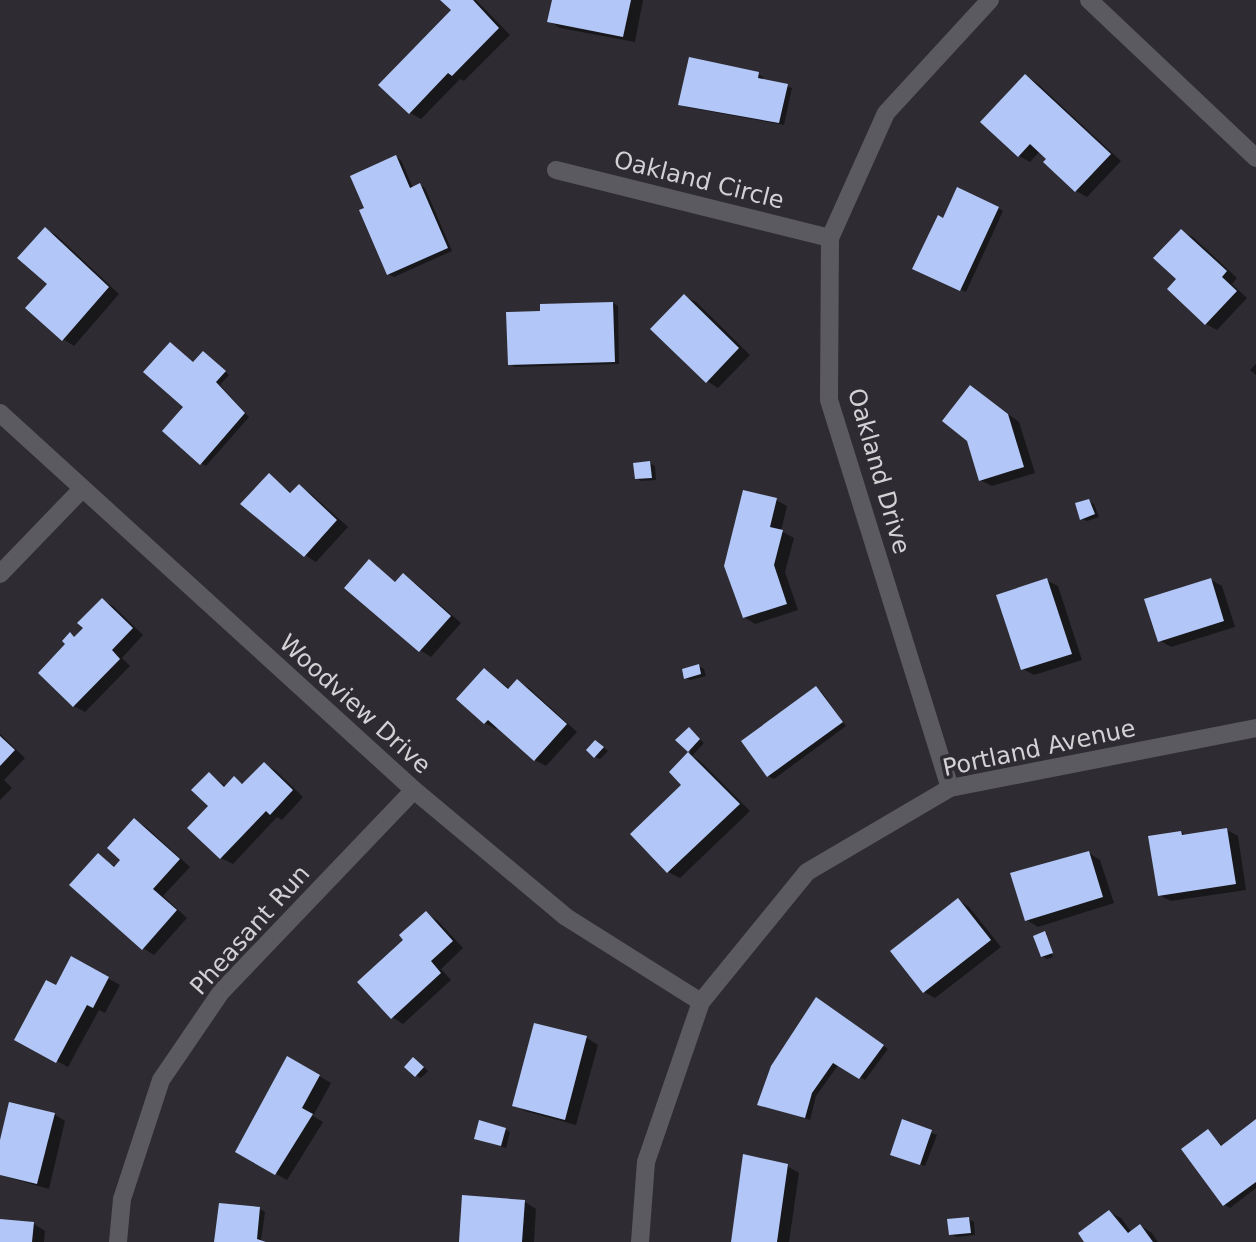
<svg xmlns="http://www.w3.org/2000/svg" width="1256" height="1242" font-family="'DejaVu Sans',sans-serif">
<rect width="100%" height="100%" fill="#2e2c32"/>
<g fill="#0007">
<path d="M443,0h33l34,35 -46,46 -4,-2 -39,40 -11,-6 43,-103z"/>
<path d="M553,0h90l-8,42 -75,-14 -11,-7z"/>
<path d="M758,74l5,3 -1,3 30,8 -8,37 -99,-18 -5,-3z"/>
<path d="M1026,76l11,7 84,78 -34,36 -11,-6 -36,-40 -10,11 -11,-6z"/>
<path d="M396,157l5,3 12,28 7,-3 5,3 27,63 -58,26 -6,-3 -22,-65z"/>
<path d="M998,208l5,3 -37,81 -47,-21 25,-51z"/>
<path d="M45,229l11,6 63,59 -45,52 -11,-7 -14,-55z"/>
<path d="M1181,231l12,6 44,41 -5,6 15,14 -30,32 -11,-6 -37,-35 10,-10z"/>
<path d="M684,296l12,6 54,53 -32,33 -11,-7z"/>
<path d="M613,303l5,3 1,58 -104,3 -5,-3 32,-51z"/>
<path d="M171,344l23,19 15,-7 20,19 -9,10 29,32 -43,49 -5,-3z"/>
<path d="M1256,364v11l-6,-5z"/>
<path d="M971,387l48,35 16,51 -43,13 -12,-6 -12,-41z"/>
<path d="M650,463l5,3 1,14 -15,1 -5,-3z"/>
<path d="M269,476l23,17 7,-7 11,7 38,34 -32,35 -11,-7z"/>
<path d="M776,500l11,6 -6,25 13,7 -9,34 13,38 -43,14 -11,-7z"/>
<path d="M1089,501l5,3 5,13 -12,4 -6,-2z"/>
<path d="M370,561l8,5v3l22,20 3,-13 11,6 47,41 -30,34 -11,-7z"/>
<path d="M1046,580l12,6 24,74 -48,15 -11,-6z"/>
<path d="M1211,580l11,6 13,41 -64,20 -12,-7z"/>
<path d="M102,600l11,6 30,29 -21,23 8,8 -45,46 -11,-6 -4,-71 6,3 10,-10z"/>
<path d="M699,666l5,3 2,7 -16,4 -5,-2z"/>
<path d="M485,670l25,19 7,-8 12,7 48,44 -31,34 -11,-6 -36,-33 -3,2 -11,-6 -26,-24z"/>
<path d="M816,688l5,3 25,35 -72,53 -6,-3z"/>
<path d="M690,729l14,14 -12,13 8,5 50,50 -70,67 -12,-6 -35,-38 51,-49 -13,-13 20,-20 -13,-12z"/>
<path d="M0,734l25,24 -21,22 8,8 -12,12z"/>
<path d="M601,745l7,6 -8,8 -5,-2z"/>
<path d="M264,764l11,6 28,27 -21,23 -5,-3 -44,47 -12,-6 -31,-31 20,-21 -1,-32 18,13 7,-8 10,5z"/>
<path d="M134,820l12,7 44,40 -27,29 24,22 -33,37 -11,-7 -45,-92 18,11 6,-7z"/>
<path d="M1227,830l11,6 8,54 -75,11 -12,-6 22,-63 6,4z"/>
<path d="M1089,853l11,7 14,43 -76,24 -11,-7z"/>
<path d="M958,900l11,7 32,40 -66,51 -11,-6z"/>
<path d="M426,914l11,6 26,28 -22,21 10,11 -48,44 -11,-7 14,-77z"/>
<path d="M1045,933l3,2h-3l8,22 -6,2 -5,-3 -7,-19z"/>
<path d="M72,959l48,26 -15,28 -6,-3 -31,57 -51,-28 40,-51z"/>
<path d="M822,1002l66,47 -23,31 -26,-16 -23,32 -6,24 -51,-16z"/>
<path d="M536,1025l51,13 11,7 -22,80 -51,-14 -11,-6z"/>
<path d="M288,1058l43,25 -18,33 10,6 -36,58 -50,-28z"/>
<path d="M419,1062l9,9 -7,7 -5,-3z"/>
<path d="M54,1114l11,7 -16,68 -49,-14v-28z"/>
<path d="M903,1122l34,13 -12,31 -28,-9z"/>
<path d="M1256,1122v66l-26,20 -5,-3 -42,-56 25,-18 15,16z"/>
<path d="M505,1129l5,3 -4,16 -30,-10z"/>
<path d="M787,1166l12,7 -10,69h-57z"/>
<path d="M525,1202l11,7 -2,33h-73z"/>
<path d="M221,1205l39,4 5,3 -4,29 4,1h-49z"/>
<path d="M1109,1212l12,6 11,15 9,-7 11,7 6,9h-72z"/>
<path d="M969,1219l5,3 1,13 -19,2 -5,-3z"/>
<path d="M0,1221l34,3 11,7 -1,11h-44z"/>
</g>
<g fill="#b2c7f7">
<path d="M440,0h33l26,28 -47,48 -4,-3 -39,41 -31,-29 73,-75z"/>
<path d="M552,0h79l-8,37 -76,-15z"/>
<path d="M689,57l70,15 -1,6 30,6 -9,39 -101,-18z"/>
<path d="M1025,74l86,80 -36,38 -32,-30 3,-3 -16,-15 -12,13 -38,-35z"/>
<path d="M396,155l14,33 10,-5 28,65 -61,27 -28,-65 5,-2 -14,-32z"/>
<path d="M957,187l42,20 -39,84 -48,-22 26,-54 5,3z"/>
<path d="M45,227l64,60 -47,54 -37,-33 22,-24 -30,-26z"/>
<path d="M1181,229l46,42 -5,6 15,14 -32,34 -38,-36 9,-10 -23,-21z"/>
<path d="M684,294l55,54 -33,35 -56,-54z"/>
<path d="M613,302l2,60 -107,3 -2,-53 34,-1v-7z"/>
<path d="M170,342l23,20 10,-11 23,20 -10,11 29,31 -45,52 -38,-34 21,-24 -40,-35z"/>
<path d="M970,385l38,29 16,53 -45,14 -12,-40 -25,-20z"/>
<path d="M650,461l2,17 -17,1 -2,-16z"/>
<path d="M269,473l21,20 9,-9 38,36 -33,37 -64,-53z"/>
<path d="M743,490l34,8 -7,29 13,3 -9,35 13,39 -44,14 -19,-52z"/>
<path d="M1089,499l6,15 -15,6 -5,-17z"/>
<path d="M369,559l26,23 8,-9 48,43 -32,36 -75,-64z"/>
<path d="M1047,578l25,76 -51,16 -25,-75z"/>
<path d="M1211,578l13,43 -66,21 -14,-43z"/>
<path d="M102,598l31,30 -21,22 8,9 -47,48 -35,-34 27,-29 -3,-3 8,-9 4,5 9,-9 -6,-5z"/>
<path d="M699,664l2,10 -17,5 -2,-10z"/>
<path d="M484,668l24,21 9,-10 50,45 -33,37 -46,-41 -4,4 -28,-25z"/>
<path d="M816,686l27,36 -76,55 -26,-36z"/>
<path d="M689,727l11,12 -12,13 -13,-12z"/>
<path d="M0,736l15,14 -15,16z"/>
<path d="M595,740l9,7 -10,11 -8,-8z"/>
<path d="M688,752l52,52 -73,69 -37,-39 51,-49 -12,-13z"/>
<path d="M264,762l29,28 -23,25 -4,-4 -46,48 -33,-31 21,-22 -17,-16 18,-18 15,15 10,-11 8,8z"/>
<path d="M134,818l46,41 -27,30 24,21 -35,40 -73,-65 29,-32 16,14 6,-7 -13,-12z"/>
<path d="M1227,828l9,56 -78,12 -10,-60 33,-5 1,4z"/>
<path d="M1089,851l14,46 -78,24 -15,-48z"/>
<path d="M958,898l33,42 -68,53 -33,-42z"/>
<path d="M426,911l27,30 -22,20 10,12 -50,46 -34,-37 46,-42 -4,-5z"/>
<path d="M1045,931l8,22 -12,4 -8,-21z"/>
<path d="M71,956l38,21 -16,31 -6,-3 -31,58 -42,-23 32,-60 10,5z"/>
<path d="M816,997l68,48 -25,34 -26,-16 -21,30 -7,25 -48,-13 14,-39z"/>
<path d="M534,1023l53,13 -22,84 -53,-14z"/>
<path d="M287,1056l33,19 -18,33 11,6 -38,61 -40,-23z"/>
<path d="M413,1057l11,10 -9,10 -11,-10z"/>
<path d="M9,1102l46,11 -18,71 -37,-9v-35z"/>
<path d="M902,1119l30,11 -12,35 -30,-10z"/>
<path d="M1256,1119v63l-33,24 -42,-57 27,-20 13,17z"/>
<path d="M479,1120l27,8 -5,18 -27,-7z"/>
<path d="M743,1154l45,10 -11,78h-46z"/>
<path d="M462,1195l63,5 -3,42h-63z"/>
<path d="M219,1203l41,4 -3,32 9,3h-52z"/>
<path d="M1109,1210l19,23 12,-9 13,18h-69l-6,-9z"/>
<path d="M969,1217l2,16 -22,2 -2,-16z"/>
<path d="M0,1219l34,3 -2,20h-32z"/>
</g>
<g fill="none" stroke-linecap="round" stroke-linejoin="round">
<g stroke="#5b5a60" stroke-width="18">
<path d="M556,170l274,68"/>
<path d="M0,413l414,377 152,127 135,85"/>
<path d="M0,574l82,-85"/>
<path d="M950,788l-121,-388 1,-162 56,-125 104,-113"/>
<path d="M118,1242l4,-43 39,-119 60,-88 193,-202"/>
<path d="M640,1242l6,-80 55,-160 106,-130 143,-84 306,-60"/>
</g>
<path stroke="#5b5a60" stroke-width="18" d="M1089,0l167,158"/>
</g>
<g text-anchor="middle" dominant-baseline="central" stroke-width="7" stroke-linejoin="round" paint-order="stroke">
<g font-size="24" fill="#d2d1d4" stroke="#2e2c32">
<text transform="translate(699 180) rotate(14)">Oakland Circle</text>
<text transform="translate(879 471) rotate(74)">Oakland Drive</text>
<text transform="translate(355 704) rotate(42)">Woodview Drive</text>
<text transform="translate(1039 748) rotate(-12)">Portland Avenue</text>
<text transform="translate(250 930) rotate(-48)">Pheasant Run</text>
</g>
</g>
</svg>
